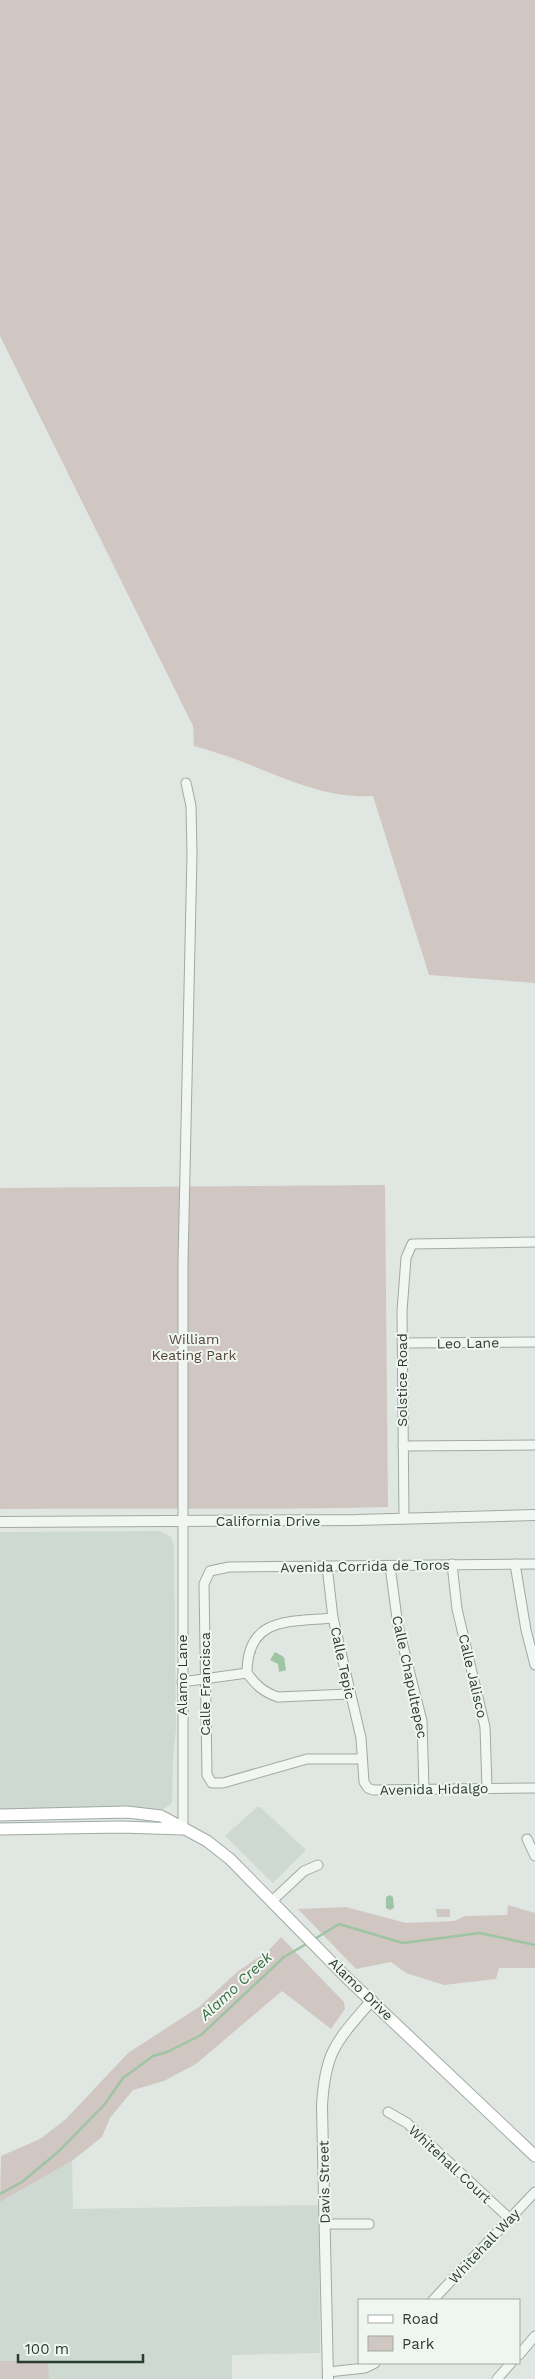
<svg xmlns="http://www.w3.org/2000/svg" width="535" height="2379" font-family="'Work Sans',sans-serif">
<rect width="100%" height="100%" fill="#e0e7e2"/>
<g fill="#ced9d1">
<path d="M160,1531l11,6 3,9 2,183 -3,29 -1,45 -10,7 -28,-3 -134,4v-279z"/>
<path d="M257,1807h3l45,42v2l-32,32 -48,-47z"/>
<path d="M72,2161l1,48 246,-4 1,148 -88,2v24h-232v-177z"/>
</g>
<g fill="#d0c7c2">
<path d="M0,0h535v983l-106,-8 -56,-179c-49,3 -93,-20 -138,-37 -13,-5 -27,-9 -41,-13l-1,-20 -193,-390z"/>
<path d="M385,1185l3,322c-130,3 -259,1 -388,2v-321z"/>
<path d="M508,1905l27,8v55h-36l-3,11 -52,6 -38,-12 -15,-11 -35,7 -58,-60 48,-2 60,16 48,-2 11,-5 42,-1z"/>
<path d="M436,1909h14v8h-13z"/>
<path d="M281,1937l63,65 1,7 -14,20 -49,-38 -86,73 -32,17 -31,9 -23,28 -8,19 -30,24 -72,41 1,-46 39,-17 26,-20 62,-66 71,-46 38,-35 33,-23z"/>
<path d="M0,2361h48l1,18h-49z"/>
</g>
<g fill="#9fc4a3">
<path d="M275,1652l9,5 2,13 -7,2 -1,-8 -8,-4z"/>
<path d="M390,1895l3,2 1,11 -4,2 -4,-2v-11z"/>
</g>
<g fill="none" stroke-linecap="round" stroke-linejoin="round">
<g stroke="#9fc4a3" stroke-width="2.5">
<path d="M313,1940l26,-16 64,19 77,-10 55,12"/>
<path d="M0,2194l22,-12 36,-30 46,-47 19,-27 30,-22 14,-4 34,-17 83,-78 24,-14"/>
</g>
<defs>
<g id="minor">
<path d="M402,1343l133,-1"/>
<path d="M403,1446l132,-1"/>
<path d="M404,1519l-2,-208 4,-53 6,-14 123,-2"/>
<path d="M452,1564l5,45 28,118 2,61"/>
<path d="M515,1564l11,66 9,35"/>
<path d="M327,1566l6,52 28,120 3,44 4,6 5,2 162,-2"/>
<path d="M390,1566l8,60 24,95 2,68"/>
<path d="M333,1618c-43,4 -86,-2 -86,55 9,12 16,19 31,24l71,-3"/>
<path d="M182,1682l65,-9"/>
<path d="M362,1759h-55l-84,24h-11l-5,-8 -3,-191 6,-13 19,-4 306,-3"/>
<path d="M183,1829v-567l9,-408 -1,-48 -5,-23"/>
<path d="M527,1839l8,17"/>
<path d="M272,1901l32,-30 14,-6"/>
<path d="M388,2112l19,11 103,96"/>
<path d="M325,2224h44"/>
<path d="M433,2300l102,-108"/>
<path d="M519,2355l16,-19"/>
<path d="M328,2372l37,-4 10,-5"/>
<path d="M497,2379l14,-16"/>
</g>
<g id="tertiary">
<path d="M0,1522l356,-2 179,-5"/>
<path d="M328,2379l-6,-273c3,-56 15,-65 50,-106"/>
</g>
<g id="secondary">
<path d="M0,1815l127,-3 34,4 46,25 23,18 117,119 188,178"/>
<path d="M0,1829l120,-2 63,2"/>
</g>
</defs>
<use href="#minor" stroke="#9faaa2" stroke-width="11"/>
<use href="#tertiary" stroke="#9faaa2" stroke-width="12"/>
<use href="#secondary" stroke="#9faaa2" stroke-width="13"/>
<use href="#minor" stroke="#f2f6f3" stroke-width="9"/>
<use href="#tertiary" stroke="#f2f6f3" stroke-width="10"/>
<use href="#secondary" stroke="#fff" stroke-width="11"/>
</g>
<g text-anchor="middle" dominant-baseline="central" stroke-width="4" stroke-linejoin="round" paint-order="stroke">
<g font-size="14" fill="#574639" stroke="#eff5f0">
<text x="194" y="1339">William<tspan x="194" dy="16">Keating Park</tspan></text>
</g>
<g font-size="14" fill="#2b3d2f" stroke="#eff5f0">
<text transform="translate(468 1343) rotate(-1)">Leo Lane</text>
<text transform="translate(402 1380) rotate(-90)">Solstice Road</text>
<text x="268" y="1521">California Drive</text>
<text transform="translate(365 1566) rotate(-1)">Avenida Corrida de Toros</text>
<text transform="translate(343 1663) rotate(78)">Calle Tepic</text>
<text transform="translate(182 1675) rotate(-90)">Alamo Lane</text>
<text transform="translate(473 1676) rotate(77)">Calle Jalisco</text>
<text transform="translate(410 1677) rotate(78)">Calle Chapultepec</text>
<text transform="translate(205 1684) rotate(-90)">Calle Francisca</text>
<text transform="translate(434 1789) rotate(-1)">Avenida Hidalgo</text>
<text transform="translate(361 1989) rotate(44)">Alamo Drive</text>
<text transform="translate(450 2164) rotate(43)">Whitehall Court</text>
<text transform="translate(324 2182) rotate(-91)">Davis Street</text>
<text transform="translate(484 2246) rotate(-47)">Whitehall Way</text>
</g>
<g font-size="15" font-style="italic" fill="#396c41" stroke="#eff5f0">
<text transform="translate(236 1986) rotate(-43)">Alamo Creek</text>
</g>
</g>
<rect x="358" y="2299" width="162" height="65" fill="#eff5f0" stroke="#a1aba3"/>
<rect x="368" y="2315" width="25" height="8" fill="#ffffff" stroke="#a1aba3"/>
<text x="402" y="2324" font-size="15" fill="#2b3d2f">Road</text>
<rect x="368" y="2336" width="25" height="15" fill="#d0c7c2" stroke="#a1aba3"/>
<text x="402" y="2349" font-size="15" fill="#2b3d2f">Park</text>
<path d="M18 2354v8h125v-8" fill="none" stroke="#2b3d2f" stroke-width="2.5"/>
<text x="25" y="2354" font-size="15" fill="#2b3d2f" stroke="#eff5f0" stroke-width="4" paint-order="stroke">100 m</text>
</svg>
